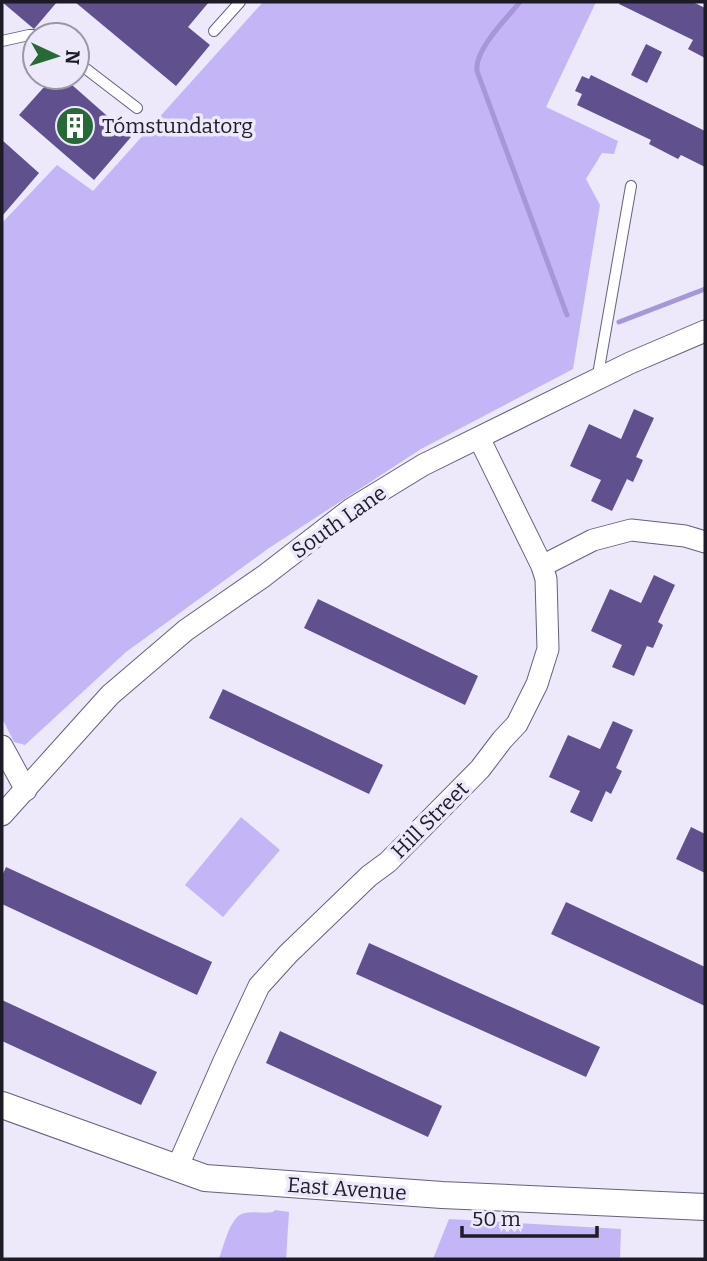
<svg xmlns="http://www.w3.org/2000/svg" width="707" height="1261" font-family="Bitter,serif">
<rect width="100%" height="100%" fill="#ede9fb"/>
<g fill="#c4b5f7">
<path d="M263,2h333l-50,105 72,34 -4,13 -12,-1 -16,26 14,26 -27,164 -152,80 -152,99 -143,104 -101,93 -11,-3 -12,-24v-495l55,-58 36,26z"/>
<path d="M241,817l39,33 -57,67 -38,-32z"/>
<path d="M275,1210l14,2 -3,47h-67c5,-13 11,-44 26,-46 9,-2 19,1 28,-1z"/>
<path d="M449,1219l172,10 -1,30h-187z"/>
</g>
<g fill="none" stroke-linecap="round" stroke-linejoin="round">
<g stroke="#a797da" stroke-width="5">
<path d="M520,2c-13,16 -46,48 -43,69l90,244"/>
<path d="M619,322l86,-33"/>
</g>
</g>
<g fill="#60508d">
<path d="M2,2h55l-23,27z"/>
<path d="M75,2h134l-21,25 22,18 -34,41z"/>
<path d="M620,2h73l12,6v50l-17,-9 5,-9 -74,-36z"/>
<path d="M646,44l16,8 -15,31 -16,-8z"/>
<path d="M591,75l114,56v36l-24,-12 -3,4 -29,-15 2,-4 -74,-35 5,-11 -7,-3 7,-15 7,3z"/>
<path d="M53,77h10l68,60 -37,43 -75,-65z"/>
<path d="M2,140l37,33 -36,42 -1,-1z"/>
<path d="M634,409l20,9 -18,39 7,3 -10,22 -6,-3 -15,32 -21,-10 10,-21 -31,-14 19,-42 32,15z"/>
<path d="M654,575l21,10 -17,37 5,3 -10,23 -6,-2 -13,30 -22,-9 10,-22 -31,-14 19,-42 31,14z"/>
<path d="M318,599l160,77 -13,29 -161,-77z"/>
<path d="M223,689l160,76 -14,29 -160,-76z"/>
<path d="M613,721l20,9 -17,38 6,3 -11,23 -5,-3 -14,31 -22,-10 10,-21 -31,-14 19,-42 32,14z"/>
<path d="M691,827l14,7v39l-29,-14z"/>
<path d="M6,867l206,95 -15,33 -195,-91v-28z"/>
<path d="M566,902l139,65v39l-154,-72z"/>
<path d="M369,943l231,104 -14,30 -230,-103z"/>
<path d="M2,1000l155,72 -16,33 -139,-64z"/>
<path d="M280,1031l162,75 -14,31 -162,-74z"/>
</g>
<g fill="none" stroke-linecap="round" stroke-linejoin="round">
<defs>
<g id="service">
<path d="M214,31l26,-29"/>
<path d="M2,41l27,-6h6"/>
<path d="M77,62l60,46"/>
<path d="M597,380l34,-194"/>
</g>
<g id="minor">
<path d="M542,566l51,-26 38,-10 54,6 20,6"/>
<path d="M2,746l24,44"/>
<path d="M2,815l108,-120 76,-65 78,-54 87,-67 72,-44 207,-102 75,-32"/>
<path d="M177,1168l47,-107 35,-75 29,-32 81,-78 19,-14 92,-93 22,-29 15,-16 20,-40 11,-35 -2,-70 -4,-13 -63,-128"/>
</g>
<path id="tertiary" d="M2,1105l203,73 237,17 263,12"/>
</defs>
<use href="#service" stroke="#66607a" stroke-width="12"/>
<use href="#minor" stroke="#66607a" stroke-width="23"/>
<use href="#tertiary" stroke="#66607a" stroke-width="28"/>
<use href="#service" stroke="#fff" stroke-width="10"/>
<use href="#minor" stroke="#fff" stroke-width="21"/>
<use href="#tertiary" stroke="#fff" stroke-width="26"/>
</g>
<defs>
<symbol id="building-disc" viewBox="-11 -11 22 22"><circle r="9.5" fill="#266a36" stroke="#ede9fb"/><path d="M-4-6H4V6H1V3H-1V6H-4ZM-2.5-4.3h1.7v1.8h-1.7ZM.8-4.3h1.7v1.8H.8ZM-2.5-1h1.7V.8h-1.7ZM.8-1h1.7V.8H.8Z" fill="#fff"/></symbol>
</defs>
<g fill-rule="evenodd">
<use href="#building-disc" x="53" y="104" width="44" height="44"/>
</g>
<g text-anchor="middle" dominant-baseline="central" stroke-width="7" stroke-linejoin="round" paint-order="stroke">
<g font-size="21" fill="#1d1b26" stroke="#ede9fb" text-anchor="start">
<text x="102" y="126">Tómstundatorg</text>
</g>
<g font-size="21" fill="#1d1b26" stroke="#ede9fb">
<text transform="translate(339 522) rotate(-35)">South Lane</text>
<text transform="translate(430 820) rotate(-45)">Hill Street</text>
<text transform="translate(347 1189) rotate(4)">East Avenue</text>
</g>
</g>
<rect width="707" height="1261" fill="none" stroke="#1d1b26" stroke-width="7"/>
<g transform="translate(56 56) rotate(94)"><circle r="33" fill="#ede9fb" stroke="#9a97a6" stroke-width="2"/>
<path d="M0-5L12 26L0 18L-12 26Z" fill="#266a36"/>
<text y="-10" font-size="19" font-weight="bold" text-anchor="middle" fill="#1d1b26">N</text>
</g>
<path d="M462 1226v10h135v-10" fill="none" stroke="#1d1b26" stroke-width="3.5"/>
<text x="472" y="1226" font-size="21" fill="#1d1b26" stroke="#ede9fb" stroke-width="5" paint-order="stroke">50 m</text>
</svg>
